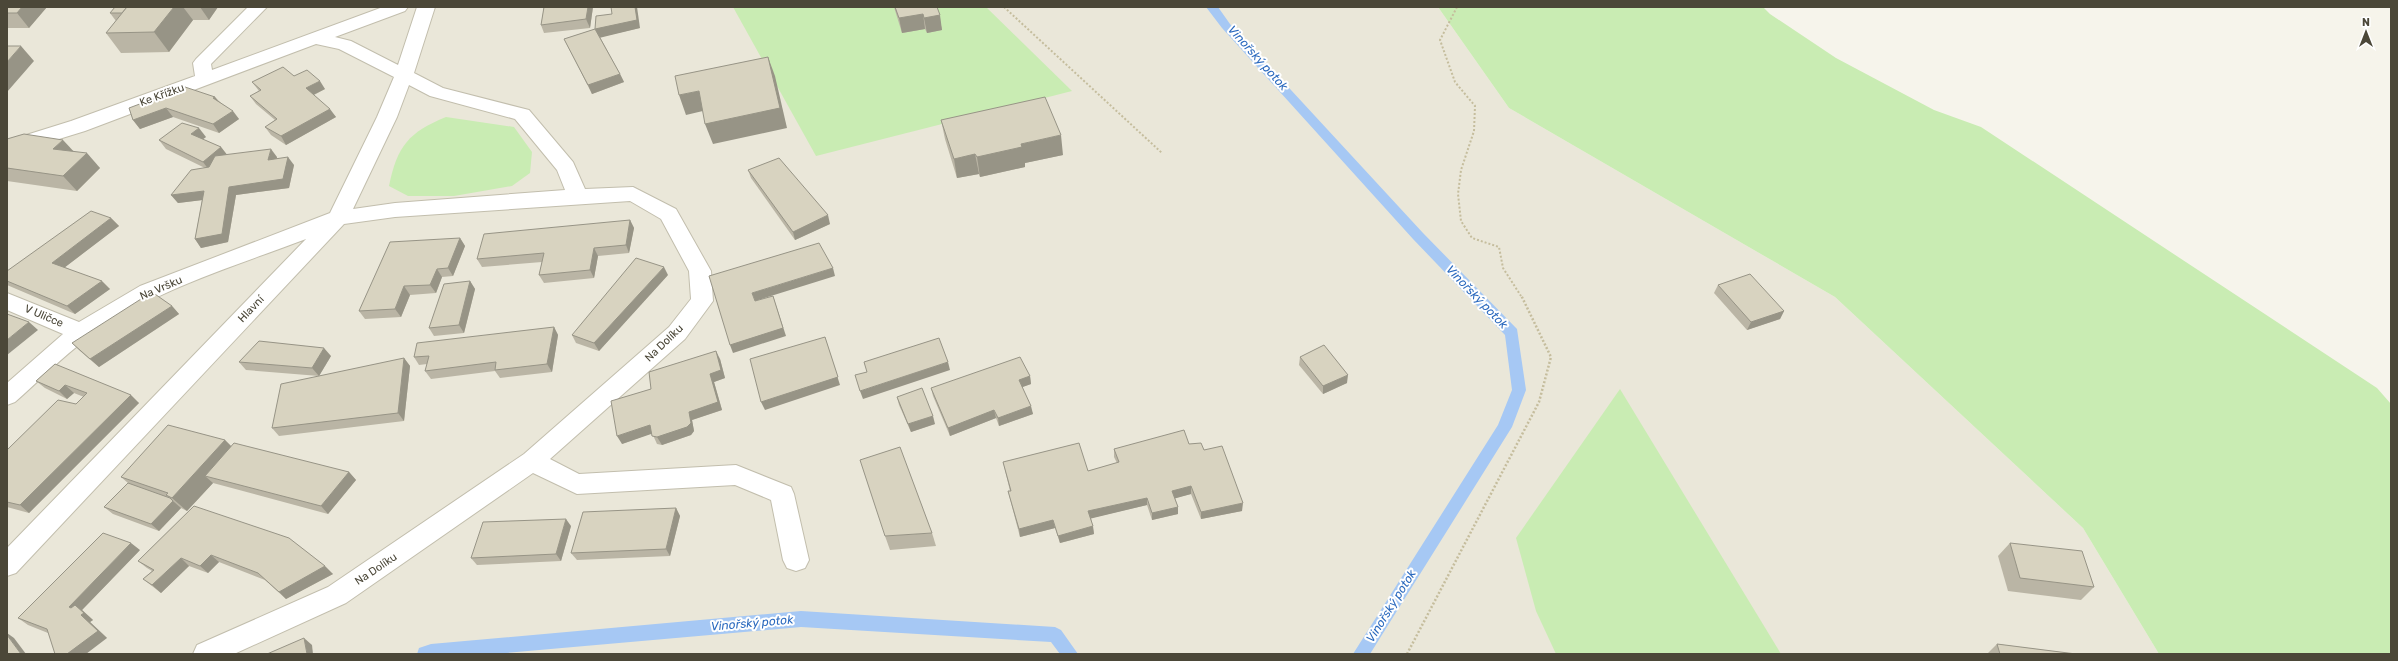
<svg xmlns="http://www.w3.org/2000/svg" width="2398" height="661" font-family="Rubik,sans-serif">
<rect width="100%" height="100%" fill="#f6f4eb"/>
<path fill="#eae7d9" d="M7,7h1431l71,101 326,189 248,231 76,126h-2152z"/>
<g fill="#c9ecb3">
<path d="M733,7h253l86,84 -256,65z"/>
<path d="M1438,7h325l7,7 66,44 98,52 47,17 396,261 14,16v250h-232l-76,-126 -248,-231 -326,-189z"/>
<path d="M446,117l68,10 18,25 -2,21 -18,13 -58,10h-46l-19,-10c8,-40 20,-54 57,-69z"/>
<path d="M1620,389l161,265h-225l-20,-43 -20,-73z"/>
</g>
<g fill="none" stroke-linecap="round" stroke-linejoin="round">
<g fill="#a6c8f4" fill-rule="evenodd">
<path d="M1206,7h12l12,17 193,209 94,96 9,61 -14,37 -142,227h-17l145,-229 14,-35 -7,-55 -92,-96 -191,-211z"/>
<path d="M801,611l254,16 6,3 17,24h-18l-9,-12 -250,-15 -306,27h-78l2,-6 12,-4z"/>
</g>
<defs>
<path id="minor" d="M248,7h19l-56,57 1,6 171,-63h25l-3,4 -70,26 16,4 47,24 19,-58h18l-21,66 29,15 86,22 44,52 12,27 48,-2 43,22 35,62 2,30 -28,38 -135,120 29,15 157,-9 55,22 3,7 15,66 -4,8 -9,3 -9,-3 -4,-8 -12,-60 -36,-15 -158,9 -44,-21 -187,130 -112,51h-41l4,-9 131,-58 196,-133 145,-127 22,-28 -2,-28 -28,-52 -31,-18 -235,16 -51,7 -328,349 -9,3v-28l299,-309c-73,28 -154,51 -218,99 -26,19 -49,43 -73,64l-8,3v-22l56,-49 -56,-24v-17l72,29 61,-36 190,-73 47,-96 17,-40 -55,-28 -23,-5 -231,87 -78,24v-14l64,-20 124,-45 -2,-13 3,-4zM409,85l21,11 85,23 42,51 8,20 -170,13 -42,6 44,-92z"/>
</defs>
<use href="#minor" stroke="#c2bead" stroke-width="2"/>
<g stroke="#c5bd9d" stroke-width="2" stroke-dasharray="2 2" stroke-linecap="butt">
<path d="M1004,7l158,146"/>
<path d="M1457,7l-17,33 15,42 20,24 -1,25 -13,39 -3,24 3,27 11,17 27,9 4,21 18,28"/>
</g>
<path stroke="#c5bd9d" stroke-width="2.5" stroke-dasharray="2 2" stroke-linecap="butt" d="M1407,654l132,-252 12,-45 -30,-62"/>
<use href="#minor" fill="#fff" fill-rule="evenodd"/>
</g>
<g fill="#bab5a5">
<path d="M7,7h40l-18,21h-22z"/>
<path d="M115,7h103l-9,13h-16l-24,32 -48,1 -15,-20 10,-12 -6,-8z"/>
<path d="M544,7h49l-3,21 -46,5 -3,-8z"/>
<path d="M894,7h43l5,23 -15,3 -2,-4 -23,4z"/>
<path d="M640,28l-40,9 20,37 4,8 -32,12 -28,-55 31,-10z"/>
<path d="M294,76l31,13 -11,6 22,22 -50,28 -15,-10 -6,-8 10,-7 -19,-16 -6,-8 9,-5 -7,-9z"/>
<path d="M215,97l5,5 19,17 -20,14 -46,-16 -33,12 -7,-9 -4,-12z"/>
<path d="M941,120l122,35 -38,8v4l-45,10 -1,-3 -22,4 -12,-39z"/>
<path d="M206,137l-4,2 19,8 6,8 50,2v1l17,7 -5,23 -53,7 -8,47 -27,6 -6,-9 7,-39 -24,3 -7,-8 34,-27 -39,-19 -7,-9z"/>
<path d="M7,139l67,12 26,17 -23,23 -70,-10z"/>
<path d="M748,170l82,54 -35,16 -44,-62z"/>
<path d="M111,218l8,8 -54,41 45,22 -35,25 -68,-29v-4z"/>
<path d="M630,220l4,8 -5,25 -31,3 -4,22 -50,5 -5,-8 3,-13 -60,5 -5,-8z"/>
<path d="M460,238l5,8 -12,30 -11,1 -6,16 -26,2 -9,22 -36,2 -6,-8z"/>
<path d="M668,275l-69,76 -23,-8 -4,-8z"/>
<path d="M470,281l5,8 -11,44 -30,3 -5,-8z"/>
<path d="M1718,285l66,26 -4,8 -33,11 -33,-37z"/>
<path d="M172,306l7,8 -80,53 -19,-16 -8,-8z"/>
<path d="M554,327l4,8 -6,37 -52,6 -5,-7 -64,8 -6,-8 2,-7 -8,1 -5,-8z"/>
<path d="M331,356l-12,20 -73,-6 -7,-8z"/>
<path d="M1300,357l47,26 -24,11 -24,-29z"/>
<path d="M404,358l6,8 -6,55 -125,15 -7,-8z"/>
<path d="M720,359l5,19 -11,4 8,28 -30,10 2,11 -3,4 -29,10 -5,-1 -5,-11 -30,11 29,-55z"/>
<path d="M55,364l84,39 -110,110 -22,-6v-57l69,-46 8,-7 -10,-4 -7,6 -22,-11 -9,-7z"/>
<path d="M1030,376l1,8 -9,3 11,27 -34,12 -3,-8 -46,18 -17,-40 -2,-8z"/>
<path d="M897,397l38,27 -24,8 -12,-27z"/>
<path d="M225,440l6,6 118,26 7,8 -28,34 -115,-31 -26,28 -6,-3 -22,23 -46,-17 -9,-7 24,-24 -7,-6z"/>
<path d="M1189,444l15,6 38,61 -41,8 -10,-25 -16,4 3,9v7l-26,6 -5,-15 -56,13 3,16 -34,9 -5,-15 -35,9 -10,-38 -2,-8h2l-7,-29 85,9 29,-8 -3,-6v-8z"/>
<path d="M194,506l139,68 -47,25 -21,-19 -46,-18 -11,11 -19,-7 -28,27 -18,-14 9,-8 -5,-3 -9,-7z"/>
<path d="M676,508l4,8 -10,40 -93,4 -6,-7z"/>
<path d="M571,526l-10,35 -84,4 -6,-7z"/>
<path d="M932,533l4,13 -46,4 -5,-14z"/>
<path d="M2010,543l84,44 -13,13 -73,-9 -10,-35z"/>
<path d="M140,550l-58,60 11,10 -3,2 17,16 -59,-5 -20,-8 -10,-7z"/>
<path d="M1997,644l79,10h-89z"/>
</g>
<g fill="#979486">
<path d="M22,7h25l-18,21 -12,-15z"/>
<path d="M174,7h9l10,13 -24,32 -15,-20z"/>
<path d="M200,7h18l-9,13z"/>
<path d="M588,7h5l-3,21 -4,-9z"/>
<path d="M635,7h2l3,21 -41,10 -4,-9z"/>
<path d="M923,14l2,15 -23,4 -3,-15z"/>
<path d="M940,15l2,15 -15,3 -3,-15z"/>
<path d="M21,46l13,15 -27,31v-30z"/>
<path d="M768,57l7,19 12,52 -74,16 -8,-20z"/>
<path d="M620,74l4,8 -32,12 -4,-9z"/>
<path d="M320,81l5,8 -14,7 -5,-8z"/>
<path d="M699,91l8,19 -21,5 -7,-20z"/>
<path d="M215,97l6,8 -8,-7z"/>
<path d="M166,108l7,9 -33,12 -7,-9z"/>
<path d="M330,109l6,8 -50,28 -5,-9z"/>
<path d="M233,111l6,8 -20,14 -6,-9z"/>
<path d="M199,128l7,9 -8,6 -7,-9z"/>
<path d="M1061,135l2,20 -38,8v4l-45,10 -3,-20 44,-13z"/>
<path d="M63,140l14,15 -24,-6z"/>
<path d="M221,147l7,9 -19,14 -6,-8z"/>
<path d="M271,149l6,8 -3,11 -6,-8z"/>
<path d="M87,153l13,15 -23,23 -14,-15z"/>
<path d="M975,154l4,20 -22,4 -3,-19z"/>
<path d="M288,157l6,8 -5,23 -53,7 -8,47 -27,6 -6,-9 34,-52z"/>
<path d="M204,191l7,8 -33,4 -7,-8z"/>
<path d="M828,215l2,9 -35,16 -2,-8z"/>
<path d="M111,218l8,8 -59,45 -8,-8z"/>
<path d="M630,220l4,8 -5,25 -3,-8z"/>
<path d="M460,238l5,8 -12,30 -5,-8z"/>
<path d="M594,248l4,8 -4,22 -4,-8z"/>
<path d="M664,267l4,8 -69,76 -5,-8z"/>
<path d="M833,268l2,8 -80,25 -3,-8z"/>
<path d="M437,269l5,8 -6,16 -6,-8z"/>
<path d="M102,281l8,8 -35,25 -8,-8z"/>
<path d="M470,281l5,8 -11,44 -5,-8z"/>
<path d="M404,286l6,9 -9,22 -6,-8z"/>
<path d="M773,296l13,40 -53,17 -3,-8z"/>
<path d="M172,306l7,8 -80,53 -9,-8z"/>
<path d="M1784,311l-4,8 -33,11 4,-8z"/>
<path d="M29,322l9,8 -31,25v-15z"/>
<path d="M554,327l4,8 -6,37 -5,-8z"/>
<path d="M825,337l15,48 -75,25 -4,-8z"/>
<path d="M324,348l7,8 -12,20 -7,-8z"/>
<path d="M716,351l4,8 5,19 -11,4 8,28 -30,10 2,11 -3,4 -29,10 -5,-8 32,-25 21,-38z"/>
<path d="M404,358l6,8 -6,55 -6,-8z"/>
<path d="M948,362l2,8 -87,29 -3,-8z"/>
<path d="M1348,375l-1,8 -24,11v-8z"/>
<path d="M1030,376l1,8 -11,4 -1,-8z"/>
<path d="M65,385l9,8 -7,6 -8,-8z"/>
<path d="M131,395l8,8 -110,110 -9,-8z"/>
<path d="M1031,406l2,8 -34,12 -1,-8z"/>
<path d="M994,410l2,8 -46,18 -2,-8z"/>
<path d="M933,416l2,8 -24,8 -3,-8z"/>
<path d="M650,425l4,8 -32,11 -5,-8z"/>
<path d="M225,440l14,14 -34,22 8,7 -26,28 -15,-13z"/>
<path d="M349,472l7,8 -28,34 -7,-8z"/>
<path d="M1191,486v8l-18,5 -1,-8z"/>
<path d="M1147,498v7l-58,14 -1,-8z"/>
<path d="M173,501l8,7 -22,23 -8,-7z"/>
<path d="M1243,503l-1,8 -41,8v-7z"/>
<path d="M1178,507v7l-26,6v-7z"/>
<path d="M676,508l4,8 -10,40 -4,-7z"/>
<path d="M566,519l5,7 -10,35 -5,-7z"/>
<path d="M1053,520l2,8 -35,9 -1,-8z"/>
<path d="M1093,526l1,8 -34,9 -2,-7z"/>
<path d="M131,543l9,7 -58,60 11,10 -3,2 17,16 -21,16h-19l2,-47z"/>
<path d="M211,555l8,7 -11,11 -8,-7z"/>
<path d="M181,558l8,8 -28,27 -9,-8z"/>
<path d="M325,566l8,8 -47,25 -7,-7z"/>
<path d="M7,633l7,5 12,16h-5l-14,-19z"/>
<path d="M304,638l8,7 1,9h-6z"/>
</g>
<g fill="#d8d3c0" stroke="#979486">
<path d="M7,7h15l-5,6h-10z"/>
<path d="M115,7h12l-5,6h-12z"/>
<path d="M127,7h47l-20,25 -48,1z"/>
<path d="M544,7h44l-2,12 -45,6z"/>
<path d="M611,7h24l2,13 -42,9 1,-13 16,-2z"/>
<path d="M895,7h42l3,8 -16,3 -1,-4 -24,4z"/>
<path d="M595,29l25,45 -32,11 -24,-46z"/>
<path d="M7,46h14l-14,16z"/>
<path d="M768,57l12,51 -75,16 -6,-33 -20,4 -4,-19z"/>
<path d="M283,67l11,9 13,-6 13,11 -14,7 24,21 -49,27 -16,-9 12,-8 -27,-23 11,-6 -9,-8z"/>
<path d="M185,87l30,10 -2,1 20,13 -20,13 -47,-16 -33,12 -4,-12z"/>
<path d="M1045,97l16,38 -40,9 1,3 -45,10 -2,-3 -21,5 -13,-39z"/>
<path d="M182,123l17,5 -8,6 30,13 -18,15 -44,-22z"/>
<path d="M24,134l39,6 -10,9 34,4 -24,23 -56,-8v-29z"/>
<path d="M271,149l-3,11 20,-3 -5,22 -54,8 -7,47 -27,5 9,-48 -33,4 20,-25 18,-3 6,-11z"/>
<path d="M779,158l49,57 -35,17 -45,-62z"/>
<path d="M91,211l20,7 -59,45 50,18 -35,25 -60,-25v-10z"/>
<path d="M630,220l-4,25 -32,3 -4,22 -51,5 5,-22 -67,6 7,-25z"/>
<path d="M460,238l-12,30 -11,1 -7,16 -26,1 -9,23 -36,2 31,-69z"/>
<path d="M819,243l14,25 -81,25 3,8 18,-5 10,32 -53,17 -21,-69z"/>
<path d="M636,258l28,9 -70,76 -22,-8z"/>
<path d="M1750,274l34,37 -33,11 -33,-37z"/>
<path d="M470,281l-11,44 -30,3 15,-44z"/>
<path d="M152,292l20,14 -82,53 -18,-16z"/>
<path d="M7,314l22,8 -22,18z"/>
<path d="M554,327l-7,37 -52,6 1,-8 -71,9 4,-15 -15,1 3,-14z"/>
<path d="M825,337l13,40 -77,25 -11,-43z"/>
<path d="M939,338l9,24 -88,29 -5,-16 12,-3 -3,-10z"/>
<path d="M259,341l65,7 -12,20 -73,-6z"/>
<path d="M1324,345l24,30 -25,11 -23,-29z"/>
<path d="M716,351l5,19 -11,4 8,28 -29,10 2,11 -4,4 -30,10 -5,-1 -2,-11 -33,11 -6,-35 40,-12 -2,-17z"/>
<path d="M1020,357l10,19 -11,4 12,26 -33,12 -4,-8 -46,18 -17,-40z"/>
<path d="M404,358l-6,55 -126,15 9,-44z"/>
<path d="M55,364l76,31 -111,110 -13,-3v-52l51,-50 18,4 11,-11 -22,-8 -6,6 -23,-10z"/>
<path d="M922,388l11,28 -25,8 -11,-27z"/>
<path d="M168,425l57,15 -53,58 -6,-3 2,-2 -47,-16z"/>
<path d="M1184,430l5,14 12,-1 3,7 18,-4 21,57 -42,9 -10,-26 -19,5 6,16 -26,6 -5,-15 -59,13 5,15 -35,10 -5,-16 -34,9 -11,-38h3l-8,-29 76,-19 9,28 31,-9 -5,-13z"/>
<path d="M234,443l115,29 -28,34 -116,-30z"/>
<path d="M900,447l32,86 -47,3 -25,-76z"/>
<path d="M128,483l42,15 3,3 -22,23 -47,-17z"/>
<path d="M194,506l95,32 36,28 -46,26 -21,-19 -47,-18 -11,11 -19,-8 -29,27 -9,-6 11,-9 -16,-9z"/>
<path d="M676,508l-10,41 -95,4 12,-41z"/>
<path d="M566,519l-10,35 -85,4 12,-36z"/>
<path d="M103,533l28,10 -62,64 2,1 4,-3 9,8 -3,2 17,16 -31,23h-12l-8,-25 -29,-11z"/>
<path d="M2010,543l72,8 12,36 -74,-9z"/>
<path d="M7,635l14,19h-14z"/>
<path d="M304,638l3,16h-40z"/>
<path d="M1997,644l79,10h-76z"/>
</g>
<g text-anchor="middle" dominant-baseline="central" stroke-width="4" stroke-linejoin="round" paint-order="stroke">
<g font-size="11" fill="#4b4738" stroke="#fff">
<text transform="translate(162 95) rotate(-20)">Ke Křížku</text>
<text transform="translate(161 288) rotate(-23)">Na Vršku</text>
<text transform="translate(251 309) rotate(-46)">Hlavní</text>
<text transform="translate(44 316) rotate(23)">V Uličce</text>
<text transform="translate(664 343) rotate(-44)">Na Dolíku</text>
<text transform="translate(376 569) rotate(-34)">Na Dolíku</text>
</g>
<g font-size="12" font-style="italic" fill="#2a69be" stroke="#fff">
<text transform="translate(1258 58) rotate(48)">Vinořský potok</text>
<text transform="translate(1477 297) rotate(46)">Vinořský potok</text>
<text transform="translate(1391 606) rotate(-58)">Vinořský potok</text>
<text transform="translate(752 623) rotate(-5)">Vinořský potok</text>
</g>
</g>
<rect width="2398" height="661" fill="none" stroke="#4b4738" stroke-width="16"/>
<g transform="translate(2366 32)" stroke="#ffffff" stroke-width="3" paint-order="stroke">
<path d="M0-3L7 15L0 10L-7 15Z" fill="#4b4738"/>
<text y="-6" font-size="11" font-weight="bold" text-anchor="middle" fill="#4b4738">N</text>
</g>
</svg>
